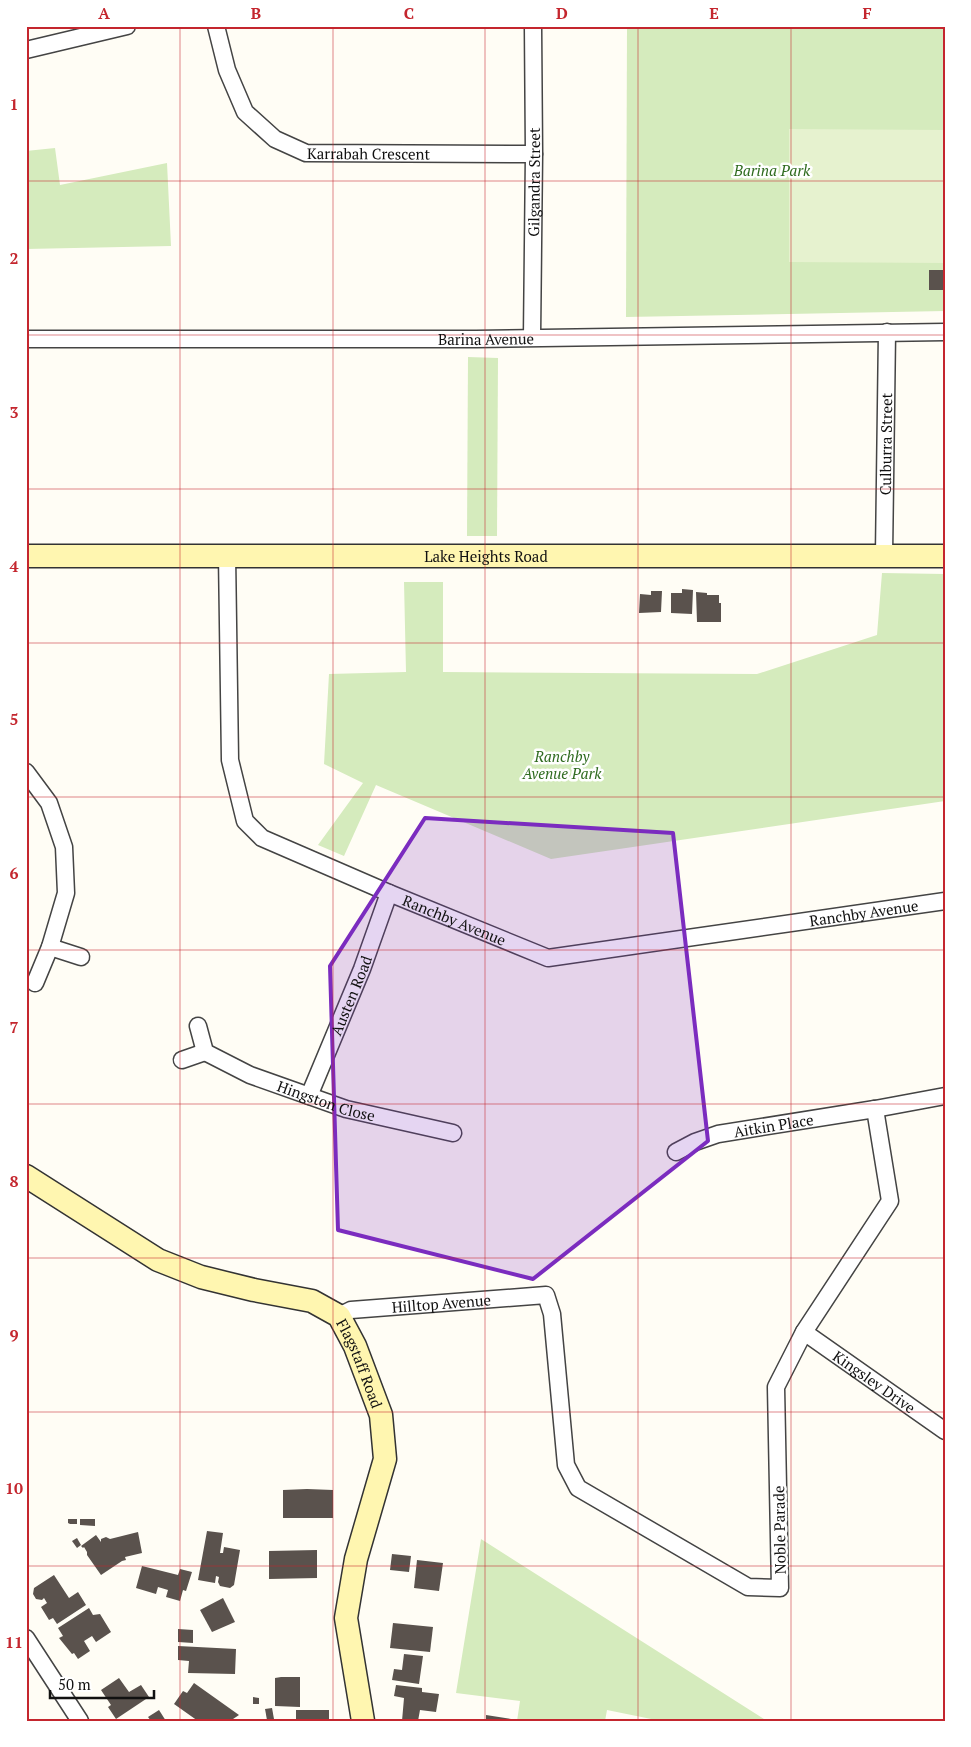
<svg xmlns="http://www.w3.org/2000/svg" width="971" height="1747" font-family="'PT Serif',serif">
<rect width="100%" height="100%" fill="#fffdf5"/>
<g fill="#d5ebbd">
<path d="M627,26h318v285l-319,6z"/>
<path d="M55,148l5,37 107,-22 4,83 -145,3v-98z"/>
<path d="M468,357l30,1 -1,178h-30z"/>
<path d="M882,573l63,1v227l-394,58 -175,-74 -32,71 -26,-11 45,-62 -39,-19 5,-90 77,-2 -2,-90h39v90l314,2 120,-39z"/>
<path d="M481,1539l286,182h-106l-54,-11 -2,11h-88l3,-20 -64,-8z"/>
</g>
<path fill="#e6f2cf" d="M789,129l156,1v133l-156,-1z"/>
<g fill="#5a524d">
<rect x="929" y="270" width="16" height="20"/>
<path d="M682,589l11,1 -1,24 -21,-1v-20h11z"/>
<path d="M651,591h11l-1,21 -22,1 1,-19 11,1z"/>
<path d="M696,592l11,1v2h12v8h2v19h-24z"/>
<path d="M307,1489l26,1v28h-50v-28z"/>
<path d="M68,1519h9v5h-7l-2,-1z"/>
<path d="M80,1519h15v7l-15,-1z"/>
<path d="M207,1531l16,2 -3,20h3l1,-6 16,3 -6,35 -4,3 -10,-2 -2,-4 1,-5 -3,-1 -1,7 -17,-3z"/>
<path d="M138,1532l4,21 -17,4 1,3 -4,1 -21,14 -14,-20v-3l-3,-5 -1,1 -2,-2 15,-11 5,7v-3l5,-2 4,2z"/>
<path d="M77,1538l4,7 -4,3 -5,-7z"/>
<path d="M317,1550v28l-48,1v-28z"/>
<path d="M392,1554l19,2 -2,16 -19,-2z"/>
<path d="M417,1560l26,3 -4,28 -25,-3z"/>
<path d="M142,1566l36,9 2,-6 12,3 -6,19 -3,-1 -3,11 -14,-4 2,-7 -10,-3 -2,7 -20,-6z"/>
<path d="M54,1575l15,23 9,-6 8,13 -29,19 -4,-6 -4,2 -8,-13 6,-4 -3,-5 -2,2 -6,-1 -3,-5 1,-6z"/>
<path d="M223,1598l12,24 -23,10 -12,-22z"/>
<path d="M89,1608l4,7 7,-1 11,18 -15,10 -4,-6 -8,5 6,10 -12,8 -4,-6 -2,1 -13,-16 4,-2 -5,-8z"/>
<path d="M393,1623l40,4 -3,25 -40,-4z"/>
<path d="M178,1629l15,1v13l-15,-1z"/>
<path d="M178,1646l58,3 -1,25 -47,-1 1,-12 -11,-1z"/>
<path d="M404,1654l19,2 -4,28 -27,-4 2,-11 8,1z"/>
<path d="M281,1677h19v30l-25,-1v-28z"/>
<path d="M119,1678l10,14 12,-7 8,12 -33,22 -8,-12 3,-2 -10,-15z"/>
<path d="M194,1683l45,32 -9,6h-32l-24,-17 9,-13 4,2z"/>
<path d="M396,1685l26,3v4l17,2 -3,18 -16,-2 -2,11h-16l2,-23 -10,-2z"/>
<path d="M253,1697l6,1v6h-6z"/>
<path d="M272,1708l2,11 -7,1 -2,-11z"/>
<path d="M159,1710l7,11h-15l-3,-4z"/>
<rect x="296" y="1710" width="33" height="11"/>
<path d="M486,1715l31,5v1h-31z"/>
</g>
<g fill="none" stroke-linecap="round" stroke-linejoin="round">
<defs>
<g id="minor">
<path id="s1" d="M216,26l11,44 18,42 30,27 31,14 228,1"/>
<path d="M26,50l101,-24"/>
<path id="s2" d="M532,337l2,-183 -1,-128"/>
<path id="s3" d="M26,339h450l469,-7"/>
<path id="s4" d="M227,555l3,205 15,61 17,17 127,55 159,65 397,-57"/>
<path id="s5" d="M884,555l3,-223"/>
<path d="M26,772l23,31 15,44 2,46 -16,54 -15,36"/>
<path d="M50,947l31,10"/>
<path id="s6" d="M198,1026l7,26 45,23 96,34 107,24"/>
<path d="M182,1060l23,-8"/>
<path id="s7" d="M309,1096l53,-127 27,-76"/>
<path id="s8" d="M676,1152l19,-10 23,-8 157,-25 70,-13"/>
<path id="s9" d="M339,1316l12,-6 195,-15 6,19 14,151 12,23 170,99 32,1 -4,-201 28,-55 86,-131 -15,-92"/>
<path id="s10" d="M804,1332l141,99"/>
<path d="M26,1638l54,83"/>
</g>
<g id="secondary">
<path id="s11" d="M26,556h919"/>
<path id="s12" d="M26,1176l132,84 43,17 53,13 58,11 27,15 16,30 26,69 4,44 -29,100 -10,59 17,103"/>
</g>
</defs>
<use href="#minor" stroke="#444" stroke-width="19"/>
<use href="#secondary" stroke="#333" stroke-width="25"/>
<use href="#minor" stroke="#fff" stroke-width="16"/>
<use href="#secondary" stroke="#fff6b0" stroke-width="22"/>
</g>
<path fill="#7b2cbf" fill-opacity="0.2" stroke="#7b2cbf" stroke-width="4" stroke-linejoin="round" d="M425,818l248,15 35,308 -175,138 -195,-49 -8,-264z"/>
<path fill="none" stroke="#c4262e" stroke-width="1" stroke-opacity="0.55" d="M180,26v1695M333,26v1695M485,26v1695M638,26v1695M791,26v1695M26,181h919M26,335h919M26,489h919M26,643h919M26,797h919M26,950h919M26,1104h919M26,1258h919M26,1412h919M26,1566h919"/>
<g text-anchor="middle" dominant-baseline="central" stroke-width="5" stroke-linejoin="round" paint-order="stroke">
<g font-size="15" fill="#111" stroke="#fff">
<text stroke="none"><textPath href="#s1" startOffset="228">Karrabah Crescent</textPath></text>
<text stroke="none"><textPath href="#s2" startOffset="155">Gilgandra Street</textPath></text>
<text stroke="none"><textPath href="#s3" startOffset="460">Barina Avenue</textPath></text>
<text stroke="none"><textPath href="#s5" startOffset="111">Culburra Street</textPath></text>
<text stroke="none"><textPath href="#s11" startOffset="460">Lake Heights Road</textPath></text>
<text stroke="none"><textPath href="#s4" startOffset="921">Ranchby Avenue</textPath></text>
<text stroke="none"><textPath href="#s4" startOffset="501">Ranchby Avenue</textPath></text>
<text stroke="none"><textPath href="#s7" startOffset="109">Austen Road</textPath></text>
<text stroke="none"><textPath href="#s6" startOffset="158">Hingston Close</textPath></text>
<text stroke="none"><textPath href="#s8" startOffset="102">Aitkin Place</textPath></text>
<text stroke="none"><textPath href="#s9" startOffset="104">Hilltop Avenue</textPath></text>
<text stroke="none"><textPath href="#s12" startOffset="399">Flagstaff Road</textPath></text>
<text stroke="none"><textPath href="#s10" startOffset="86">Kingsley Drive</textPath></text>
<text transform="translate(779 1530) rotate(-91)">Noble Parade</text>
</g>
<g font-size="15" font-style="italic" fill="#2f6b1f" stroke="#fff">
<text x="772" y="170">Barina Park</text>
<text x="562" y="756">Ranchby<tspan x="562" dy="17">Avenue Park</tspan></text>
</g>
</g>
<rect width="971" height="1747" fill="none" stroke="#ffffff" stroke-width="55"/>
<path d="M50 1690v8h104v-8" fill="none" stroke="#111111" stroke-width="2.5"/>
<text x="58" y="1690" font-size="15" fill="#111111" stroke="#ffffff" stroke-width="4" paint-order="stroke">50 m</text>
<rect x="28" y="28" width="916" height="1692" fill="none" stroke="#c4262e" stroke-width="2"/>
<g font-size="16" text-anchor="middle" font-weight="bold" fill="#c4262e">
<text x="104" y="19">A</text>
<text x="256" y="19">B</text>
<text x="409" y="19">C</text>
<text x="562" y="19">D</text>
<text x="714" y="19">E</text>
<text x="867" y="19">F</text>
<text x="14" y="110">1</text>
<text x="14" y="264">2</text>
<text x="14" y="418">3</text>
<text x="14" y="572">4</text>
<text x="14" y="725">5</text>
<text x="14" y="879">6</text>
<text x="14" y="1033">7</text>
<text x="14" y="1187">8</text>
<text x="14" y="1341">9</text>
<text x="14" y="1494">10</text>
<text x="14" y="1648">11</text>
</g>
</svg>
